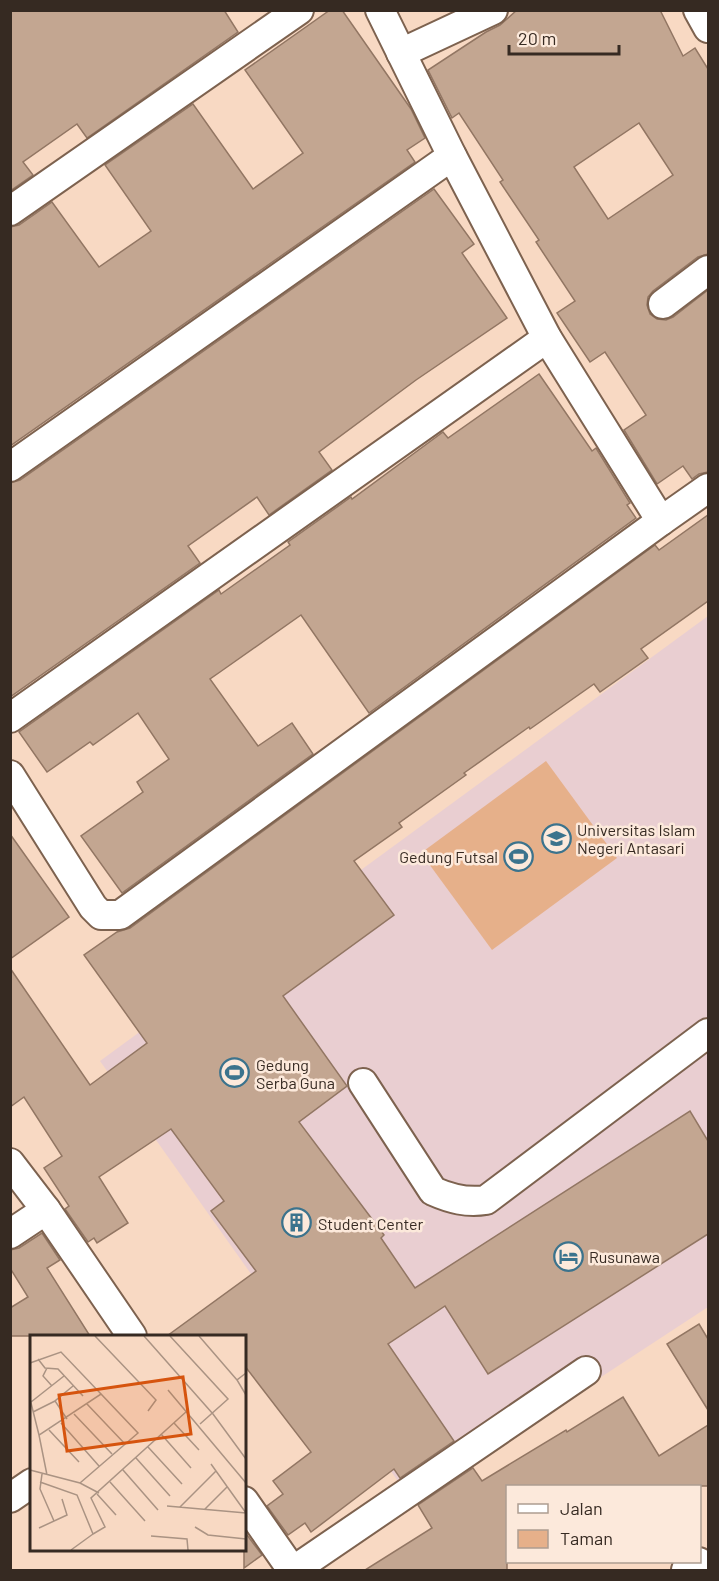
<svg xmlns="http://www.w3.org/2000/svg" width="719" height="1581" font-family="Barlow,sans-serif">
<rect width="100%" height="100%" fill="#f8d9c3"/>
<path fill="#e9ced1" d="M708,616v691l-296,194 -312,-440z"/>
<path fill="#e6b08a" d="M546,761l71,97 -125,92 -71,-97z"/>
<g fill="#c3a691" stroke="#927663" stroke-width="1.5" fill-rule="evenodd">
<path d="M10,10h214l14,22 -151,106 -10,-14 -54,38 10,13 -23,16z"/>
<path d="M330,10h12l69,99 14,29 -18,12 8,12 -405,284v-219l9,-2 33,-23 47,65 52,-36 -46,-66 88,-61 60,85 50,-36 -58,-83z"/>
<path d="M517,10h143l23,46 12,-8 13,21v185l-10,3 -45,34 -5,6 -1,8 3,9 7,5 9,1 7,-3 35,-27v182l-9,2 -7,5 -9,-13 -26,18 -33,-54 22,-15 -41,-63 -15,10 -33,-49 18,-12 -39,-59 3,-2 -39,-58 3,-2 -44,-67 -7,5 -24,-48 58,-38 14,-7zM639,123l34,52 -65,44 -34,-52z"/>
<path d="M434,189l40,55 -12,9 45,65 -91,62 -97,72 13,18 -63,45 -12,-18 -69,49 12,17 -190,134v-214l10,-3z"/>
<path d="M539,374l53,77 4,-3 34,55 -3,2 9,13 -267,195 -68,-98 -81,57 -10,7 48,67 34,-23 21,31 -191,139 -41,-57 62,-44 -6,-10 32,-23 -31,-46 -45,32 -3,-3 -43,30 -28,-40 200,-142 2,4 69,-49 -2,-3 63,-45 1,2 91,-67 5,6z"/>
<path d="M708,515v86l-67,48 7,9 -48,34 -6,-8 -64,45 -1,-2 -65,46 2,2 -67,48 3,4 -48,34 40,54 -111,81 64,90 -48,36 85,113 -3,3 34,50 275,-177 18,30v93l-220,140 -43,-68 -57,38 66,97 -54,37 -6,-9 -83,63 -6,-9 -17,12 -21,-29 16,-12 -10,-13 38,-29 -67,-87v-29h-77l89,-65 -45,-60 13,-10 -53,-72 -72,48 29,46 -31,20 -3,-5 -6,4 -23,-33 4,-3 -25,-38 18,-12 -38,-59 -14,10v-139l80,117 57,-42 -63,-88 33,-23 13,-4 525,-383 4,5z"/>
<path d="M10,834l59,83 -59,42z"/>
<path d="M42,1233l18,27 -13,8 43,68h-80v-28l18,-11 -18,-29v-18l9,-2z"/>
<path d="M699,1324l9,15v71l-41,-66z"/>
<path d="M623,1397l36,59 49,-31v61h-201v84h-142l67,-42 -14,-23 55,-37 9,13 84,-51 1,2z"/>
<path d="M244,1531l18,24 -18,13z"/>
</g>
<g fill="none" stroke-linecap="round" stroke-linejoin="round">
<defs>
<g id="street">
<path d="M698,10l10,18"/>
<path d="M401,53l92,-43"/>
<path d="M10,211l289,-201"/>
<path d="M663,304l45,-34"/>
<path d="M10,467l442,-311"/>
<path d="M661,521l47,-33"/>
<path d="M10,718l537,-380"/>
<path d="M10,775l83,132 8,8h19l541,-394 -114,-183 -95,-182 -72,-146"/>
<path d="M363,1083l70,108c18,8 34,12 53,9l222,-167"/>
<path d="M10,1163l36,47 86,126"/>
<path d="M10,1234l36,-24"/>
<path d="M10,1498l22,-15"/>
<path d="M244,1501l48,69"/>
<path d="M294,1570l292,-199"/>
<path d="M686,1570l13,-8"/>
</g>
</defs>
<use href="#street" stroke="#7d624f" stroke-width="32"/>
<use href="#street" stroke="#fff" stroke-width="28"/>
</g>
<defs>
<symbol id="university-ring" viewBox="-11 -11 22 22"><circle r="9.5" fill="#fce9db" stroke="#3b738d" stroke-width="1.5"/><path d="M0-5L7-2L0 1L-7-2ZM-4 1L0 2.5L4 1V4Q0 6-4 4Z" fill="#3b738d"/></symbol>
<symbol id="stadium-ring" viewBox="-11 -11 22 22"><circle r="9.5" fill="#fce9db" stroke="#3b738d" stroke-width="1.5"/><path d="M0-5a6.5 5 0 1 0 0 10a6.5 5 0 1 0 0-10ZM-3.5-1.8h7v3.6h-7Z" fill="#3b738d"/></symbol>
<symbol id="building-ring" viewBox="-11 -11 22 22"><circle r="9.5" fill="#fce9db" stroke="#3b738d" stroke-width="1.5"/><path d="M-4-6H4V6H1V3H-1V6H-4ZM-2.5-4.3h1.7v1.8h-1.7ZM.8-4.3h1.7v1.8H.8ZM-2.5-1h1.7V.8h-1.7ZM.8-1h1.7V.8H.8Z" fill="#3b738d"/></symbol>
<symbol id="hotel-ring" viewBox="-11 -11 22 22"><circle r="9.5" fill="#fce9db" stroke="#3b738d" stroke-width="1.5"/><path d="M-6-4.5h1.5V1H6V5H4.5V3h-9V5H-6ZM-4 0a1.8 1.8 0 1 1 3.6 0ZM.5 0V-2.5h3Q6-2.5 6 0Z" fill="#3b738d"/></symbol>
</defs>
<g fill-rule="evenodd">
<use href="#university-ring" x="540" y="822" width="33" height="33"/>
<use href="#stadium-ring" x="502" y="840" width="33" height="33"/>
<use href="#stadium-ring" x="218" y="1056" width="33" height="33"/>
<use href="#building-ring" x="280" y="1206" width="33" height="33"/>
<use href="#hotel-ring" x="552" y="1240" width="33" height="33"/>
</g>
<g text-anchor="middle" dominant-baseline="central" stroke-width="5" stroke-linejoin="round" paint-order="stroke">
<g font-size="16" fill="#362a22" stroke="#fce9db" text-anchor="start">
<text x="577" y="829">Universitas Islam<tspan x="577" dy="18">Negeri Antasari</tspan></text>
<text x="498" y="856" text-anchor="end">Gedung Futsal</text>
<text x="256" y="1064">Gedung<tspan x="256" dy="18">Serba Guna</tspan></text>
<text x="318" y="1223">Student Center</text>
<text x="589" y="1256">Rusunawa</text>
</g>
</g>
<g transform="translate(30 1335)">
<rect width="216" height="216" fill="#f8d9c3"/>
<path fill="none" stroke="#aa9383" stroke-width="1.5" d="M65,1l61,64 -8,11M114,1l69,78 33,45M140,1l58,63 -28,25M169,1l38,44M8,24l7,9 13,1 25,27M0,28l31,-11 40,42M17,33l-4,8 9,10M216,38l-9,7 9,15M138,55l78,93M0,64l9,36M1,67l33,-26M57,69l38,40M3,77l22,-11M44,79l38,40M37,84l-12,-18 18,-15M31,88l38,43M144,88l25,27M19,95l30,32M131,99l30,34M118,112l34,37M106,123l34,38M181,129l35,49M0,135l50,13 19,10M93,135l35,40M12,139l-2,15 14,32M17,140l-8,-40 62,-41 37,39 -58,50M10,147l37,13 16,39M80,147l35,39M67,159l19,21M137,171l79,7M150,172l36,-36M175,174l22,-22M165,192l13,8 38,4M9,193l28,-13 -5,-16M63,199l12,-7 -14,-29 96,-87M121,201l36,3 1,11M41,215l22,-16"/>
<path fill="#d6540e" fill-opacity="0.15" stroke="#d6540e" stroke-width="3" d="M153,42l8,57 -124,17 -8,-56z"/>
<rect width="216" height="216" fill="none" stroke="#362a22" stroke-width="3"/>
</g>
<rect width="719" height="1581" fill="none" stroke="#362a22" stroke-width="24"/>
<rect x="506" y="1485" width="195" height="78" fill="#fce9db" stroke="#ad9d91" stroke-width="1.5"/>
<rect x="518" y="1504" width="30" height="9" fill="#ffffff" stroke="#ad9d91" stroke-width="1.5"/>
<text x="560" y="1515" font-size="18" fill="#362a22">Jalan</text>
<rect x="518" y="1530" width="30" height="18" fill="#e6b08a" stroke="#ad9d91" stroke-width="1.5"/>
<text x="560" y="1545" font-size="18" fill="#362a22">Taman</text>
<path d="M509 45v9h110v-9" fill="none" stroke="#362a22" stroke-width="3"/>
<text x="518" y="45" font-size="18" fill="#362a22" stroke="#fce9db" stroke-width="4.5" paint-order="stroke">20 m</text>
</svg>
